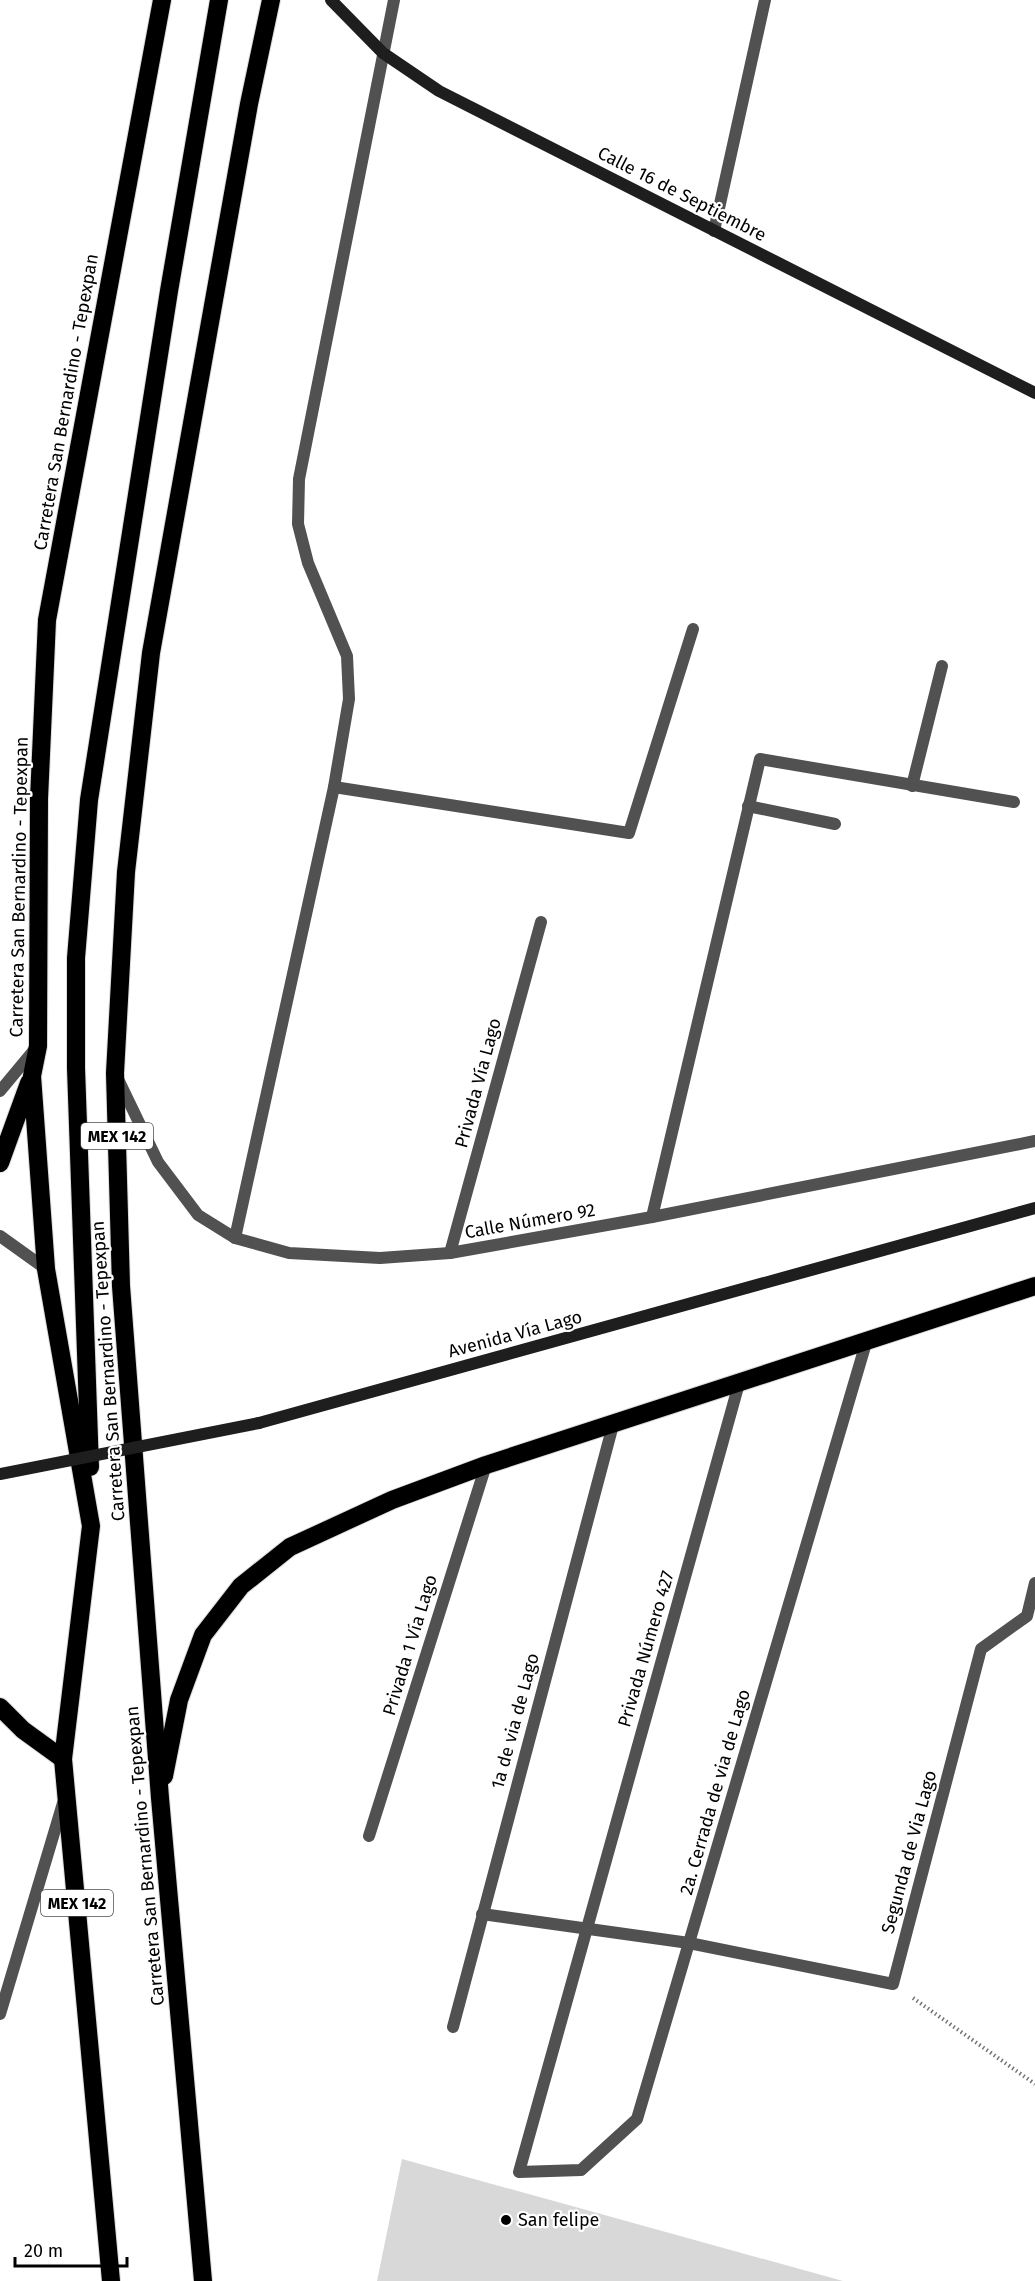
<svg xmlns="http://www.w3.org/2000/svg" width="1035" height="2281" font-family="'Fira Sans',sans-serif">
<rect width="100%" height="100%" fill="#fff"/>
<path fill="#d8d8d8" d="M402,2159l441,122h-466z"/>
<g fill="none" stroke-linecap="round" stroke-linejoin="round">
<defs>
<g id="highway">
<path d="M0,1163l29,-80"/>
<path d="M90,1467l-14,-399v-110l13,-158 80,-509 50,-291"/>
<path d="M0,1707l23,23 40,29"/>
<path d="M164,1776l15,-76 24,-65 38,-49 49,-39 102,-47 94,-35 549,-179"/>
<path d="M111,2281l-48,-522 28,-233 -45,-257 -14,-193 6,-30 1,-247 8,-179 115,-620"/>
<path d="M203,2281l-43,-483 -39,-512 -6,-213 11,-201 25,-219 98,-549 22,-104"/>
</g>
</defs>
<use href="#highway" stroke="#dbdbdb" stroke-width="20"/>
<path stroke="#737373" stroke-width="4" stroke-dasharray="1.5 3" stroke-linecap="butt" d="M913,1998l122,86"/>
<g stroke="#515151" stroke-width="12">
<path d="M714,231l51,-231"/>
<path d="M912,786l30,-120"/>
<path d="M334,787l295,46 64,-204"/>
<path d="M748,806l87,18"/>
<path d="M118,1079l40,83 40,53 37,23 54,15 91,5 70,-5 202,-36 383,-76"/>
<path d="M0,1091l35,-42"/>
<path d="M652,1217l108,-458 254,43"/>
<path d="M0,1236l46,33"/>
<path d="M235,1238l99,-451 15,-88 -2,-43 -39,-93 -10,-39 1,-45 95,-479"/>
<path d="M450,1253l91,-331"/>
<path d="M740,1380l-221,792 62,-2 56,-51 229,-776"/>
<path d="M369,1836l117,-371"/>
<path d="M482,1914l207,29 204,41 88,-335 46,-33 8,-33"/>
<path d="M0,2014l63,-211"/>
<path d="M453,2027l160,-602"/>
</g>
<g stroke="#1e1e1e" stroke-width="12">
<path d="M331,0l52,53 56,38 596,302"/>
<path d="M259,1423l776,-215"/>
</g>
<use href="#highway" stroke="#000" stroke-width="18"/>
<path stroke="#1e1e1e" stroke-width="12" d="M0,1474l259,-51"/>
</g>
<circle fill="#000" stroke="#fff" stroke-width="2" cx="506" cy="2220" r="6"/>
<g text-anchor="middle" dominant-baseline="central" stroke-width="4.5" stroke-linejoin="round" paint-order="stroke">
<g fill="#fff" stroke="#4c4c4c" stroke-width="1.5">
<rect x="81" y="1123" width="72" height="26" rx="4.5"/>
<rect x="41" y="1890" width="72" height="26" rx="4.5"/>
</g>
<g font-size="16" font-weight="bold" fill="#000">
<text x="117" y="1136">MEX 142</text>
<text x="77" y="1903">MEX 142</text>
</g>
<g font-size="18" fill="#000" stroke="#fff">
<text transform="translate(682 194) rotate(27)">Calle 16 de Septiembre</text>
<text transform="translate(66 402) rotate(-80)">Carretera San Bernardino - Tepexpan</text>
<text transform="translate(19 887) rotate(-89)">Carretera San Bernardino - Tepexpan</text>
<text transform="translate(478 1083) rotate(-75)">Privada Vía Lago</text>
<text transform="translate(530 1221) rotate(-10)">Calle Número 92</text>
<text transform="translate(515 1334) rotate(-15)">Avenida Vía Lago</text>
<text transform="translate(108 1371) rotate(-94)">Carretera San Bernardino - Tepexpan</text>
<text transform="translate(410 1645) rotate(-73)">Privada 1 Vía Lago</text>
<text transform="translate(646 1649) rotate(-74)">Privada Número 427</text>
<text transform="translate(515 1721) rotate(-75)">1a de via de Lago</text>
<text transform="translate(715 1792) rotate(-74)">2a. Cerrada de via de Lago</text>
<text transform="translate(909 1852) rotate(-75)">Segunda de Via Lago</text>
<text transform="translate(145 1856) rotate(-95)">Carretera San Bernardino - Tepexpan</text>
</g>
<g font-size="18" fill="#000" stroke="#fff" text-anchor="start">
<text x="518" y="2220">San felipe</text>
</g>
</g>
<path d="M15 2257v9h112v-9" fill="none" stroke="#000000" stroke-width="3"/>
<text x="24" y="2257" font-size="18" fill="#000000" stroke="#ffffff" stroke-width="4.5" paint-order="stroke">20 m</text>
</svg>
